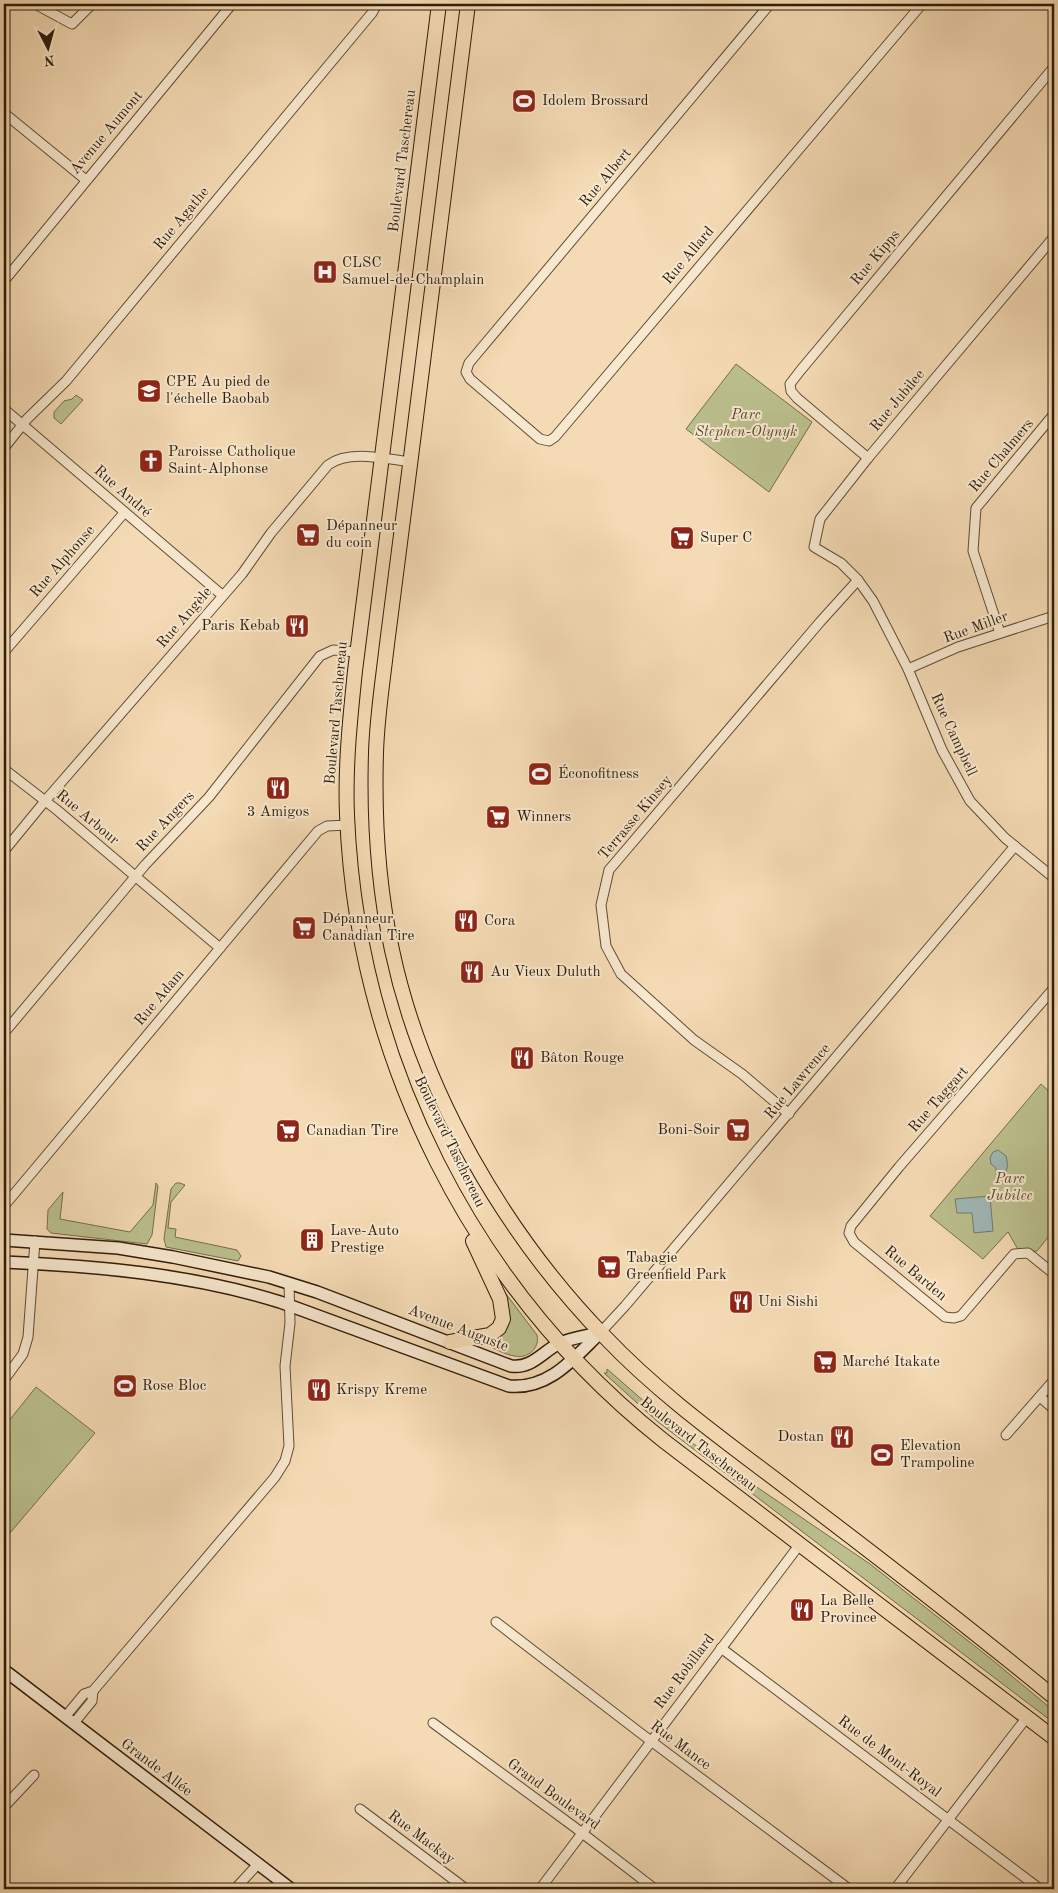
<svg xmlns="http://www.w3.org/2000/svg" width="1058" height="1893" font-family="'Old Standard TT',serif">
<rect width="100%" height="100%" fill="#f5dbb5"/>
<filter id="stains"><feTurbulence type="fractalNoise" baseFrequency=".004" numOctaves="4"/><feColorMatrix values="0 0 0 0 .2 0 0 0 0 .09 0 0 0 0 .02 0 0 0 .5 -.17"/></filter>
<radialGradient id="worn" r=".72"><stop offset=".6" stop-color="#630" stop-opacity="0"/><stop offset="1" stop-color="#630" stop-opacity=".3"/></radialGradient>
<g fill="#bbc08e" stroke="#756e4b">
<path d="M736,364l76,58 -43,70 -83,-63z"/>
<path d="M76,395l7,5 -22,24 -7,-6v-6l10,-11 8,-2z"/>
<path d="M1041,1084l13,12v134l-17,21 -17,2 -12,-21 -25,27 -53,-43z"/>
<path d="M156,1183l2,3 -6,49 -5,9 -96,-11 -4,-4 1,-19 15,-18 -3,27 70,13 23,-27z"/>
<path d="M176,1183h4l5,2 -14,17 -3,26 8,1 -1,8 62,13 4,6 -3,5 -72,-14 -2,-8 7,-50z"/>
<path d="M506,1294l31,41c3,13 -9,24 -22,21 -10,-1 -19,-7 -28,-11v-3c23,-5 26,-27 18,-46z"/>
<path d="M607,1369l85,74 178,121 120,94 64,53v12l-396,-301 -54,-49h3z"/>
<path d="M36,1387l59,46 -91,107v-113z"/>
</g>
<g fill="#9fb9b7" stroke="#727a71">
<path d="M998,1150l8,6c2,9 3,15 -5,21l-5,-3v-6l-5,-4 -1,-6 3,-6z"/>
<path d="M990,1196l3,35 -19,2 -2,-20h-15l-2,-14z"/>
</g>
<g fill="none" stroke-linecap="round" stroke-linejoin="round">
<defs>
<g id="street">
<path d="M35,4l37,20 20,-20"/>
<path d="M770,4l-301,359 -3,9 4,7 70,60 9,2 6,-4 367,-433"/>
<path d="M4,113l82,67"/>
<path d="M1054,237l-186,221 -48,61 -6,28 27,16 17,17 15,21 35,68 34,81 28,51 35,37 49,40"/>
<path d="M4,281l228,-277"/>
<path d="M4,409l218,186"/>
<path d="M4,448l23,-29 39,-38 306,-368 5,-9"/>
<path d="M868,458l-71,-60 -6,-7 -1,-7 10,-13 254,-304"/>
<path d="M1000,633l-27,-82 3,-43 78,-94"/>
<path d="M4,652l120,-139"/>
<path d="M908,669l50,-22 96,-31"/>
<path d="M4,769l53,41 163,138"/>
<path d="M4,851l41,-50 197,-227 29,-41 57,-68c21,-16 58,-6 83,-3"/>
<path d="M1054,988l-155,179 -48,59 -2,7 5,9 91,75 9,1 7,-2 53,-62 14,-1 26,21"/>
<path d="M4,1033l141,-168 64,-68 111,-141 13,-6 24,2"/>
<path d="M789,1114l-47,-40 -48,-34 -73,-66 -15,-28 -5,-41 8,-35 211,-248 38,-42"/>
<path d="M4,1206l314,-375 9,-5 21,-1"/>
<path d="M600,1333l25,-27 390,-460"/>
<path d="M4,1380l19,-26 5,-17 7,-96"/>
<path d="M1040,1397l14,12"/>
<path d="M1006,1435l48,-55"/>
<path d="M496,1622l147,113 206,154"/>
<path d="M721,1648l319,241"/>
<path d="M65,1717l19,-23 9,-3 182,-214 10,-16 4,-15 -4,-80 5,-43 -1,-40"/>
<path d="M74,1723l18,-22 1,-10"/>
<path d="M433,1723l140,103 82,63"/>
<path d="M4,1807l30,-32"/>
<path d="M360,1809l106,80"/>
<path d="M235,1889l23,-25"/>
<path d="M540,1889l260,-345"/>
<path d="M895,1889l132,-172"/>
</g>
<g id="secondary">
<path d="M4,1240l114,8 55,9 96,20 48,15 194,74c21,3 32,-15 49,-23 11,-5 26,-7 38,-10"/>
<path d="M4,1262c92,4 187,12 276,40l229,84c40,4 65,-28 91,-53"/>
<path d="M4,1670l287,219"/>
</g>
<g id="primary">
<path d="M439,4l-84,667c-5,48 -10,96 -8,144 10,244 125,474 317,626l390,297"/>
<path d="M468,4c-19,151 -38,302 -57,453 -8,62 -16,125 -24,187 -4,36 -10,72 -11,109 -2,66 2,133 16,197 30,142 113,284 213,387 55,58 120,104 183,152 90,68 179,137 266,208"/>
<path d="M450,1342l40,-7 9,-7 4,-9 -3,-20 -27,-58"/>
</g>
</defs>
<use href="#street" stroke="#604c33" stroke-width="11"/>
<use href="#secondary" stroke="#2f1c08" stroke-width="14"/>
<use href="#primary" stroke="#2f1c08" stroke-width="16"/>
<use href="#street" stroke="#f8e8cf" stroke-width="9"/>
<use href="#secondary" stroke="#f8e8cf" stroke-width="11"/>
<use href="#primary" stroke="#f5dbb5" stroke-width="14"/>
</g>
<defs>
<symbol id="stadium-square" viewBox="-11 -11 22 22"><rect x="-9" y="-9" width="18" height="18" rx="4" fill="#8f2418" stroke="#f8e8cf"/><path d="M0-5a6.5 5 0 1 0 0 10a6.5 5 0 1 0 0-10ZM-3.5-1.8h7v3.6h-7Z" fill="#fff"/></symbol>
<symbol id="hospital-square" viewBox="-11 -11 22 22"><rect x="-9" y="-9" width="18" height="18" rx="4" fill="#8f2418" stroke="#f8e8cf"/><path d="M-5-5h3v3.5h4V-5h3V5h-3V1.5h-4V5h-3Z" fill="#fff"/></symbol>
<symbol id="school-square" viewBox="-11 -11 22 22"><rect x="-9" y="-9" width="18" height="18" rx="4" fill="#8f2418" stroke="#f8e8cf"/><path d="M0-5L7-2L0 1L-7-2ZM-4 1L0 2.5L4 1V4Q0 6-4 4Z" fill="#fff"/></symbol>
<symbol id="church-square" viewBox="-11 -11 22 22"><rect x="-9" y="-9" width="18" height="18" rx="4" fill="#8f2418" stroke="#f8e8cf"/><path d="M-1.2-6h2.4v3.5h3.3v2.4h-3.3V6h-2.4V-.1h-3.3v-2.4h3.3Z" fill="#fff"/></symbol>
<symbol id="supermarket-square" viewBox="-11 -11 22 22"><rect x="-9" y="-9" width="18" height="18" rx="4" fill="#8f2418" stroke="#f8e8cf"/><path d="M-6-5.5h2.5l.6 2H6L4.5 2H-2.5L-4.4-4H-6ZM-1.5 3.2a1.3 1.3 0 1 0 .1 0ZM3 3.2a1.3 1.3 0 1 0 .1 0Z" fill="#fff"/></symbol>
<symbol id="restaurant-square" viewBox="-11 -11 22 22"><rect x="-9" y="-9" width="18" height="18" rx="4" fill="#8f2418" stroke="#f8e8cf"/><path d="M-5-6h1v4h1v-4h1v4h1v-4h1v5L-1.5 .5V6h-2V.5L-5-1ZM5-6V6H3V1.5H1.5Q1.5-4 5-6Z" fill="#fff"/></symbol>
<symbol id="building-square" viewBox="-11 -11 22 22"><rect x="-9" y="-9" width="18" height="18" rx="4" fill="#8f2418" stroke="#f8e8cf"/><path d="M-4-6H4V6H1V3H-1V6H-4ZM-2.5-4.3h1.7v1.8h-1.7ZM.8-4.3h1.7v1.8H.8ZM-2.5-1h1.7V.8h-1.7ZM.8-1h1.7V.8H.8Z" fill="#fff"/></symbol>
</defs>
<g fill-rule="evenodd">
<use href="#stadium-square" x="510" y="87" width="28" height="28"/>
<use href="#hospital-square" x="311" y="258" width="28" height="28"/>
<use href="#school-square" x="135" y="377" width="28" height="28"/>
<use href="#church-square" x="137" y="447" width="28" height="28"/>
<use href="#supermarket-square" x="294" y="521" width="28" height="28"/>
<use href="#supermarket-square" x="668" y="524" width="28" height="28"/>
<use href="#restaurant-square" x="283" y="612" width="28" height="28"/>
<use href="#stadium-square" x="526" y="760" width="28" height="28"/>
<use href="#restaurant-square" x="264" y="774" width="28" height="28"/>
<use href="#supermarket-square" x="484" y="803" width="28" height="28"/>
<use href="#restaurant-square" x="452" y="907" width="28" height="28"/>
<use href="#supermarket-square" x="290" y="914" width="28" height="28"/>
<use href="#restaurant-square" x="458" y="958" width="28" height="28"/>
<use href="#restaurant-square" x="508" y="1044" width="28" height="28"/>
<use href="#supermarket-square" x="724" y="1116" width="28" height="28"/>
<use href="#supermarket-square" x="274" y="1117" width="28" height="28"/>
<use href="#building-square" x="298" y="1226" width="28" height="28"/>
<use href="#supermarket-square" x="595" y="1253" width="28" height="28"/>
<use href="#restaurant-square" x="727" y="1288" width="28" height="28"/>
<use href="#supermarket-square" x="811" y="1348" width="28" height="28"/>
<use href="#stadium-square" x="111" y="1372" width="28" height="28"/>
<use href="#restaurant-square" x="305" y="1376" width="28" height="28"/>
<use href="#restaurant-square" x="828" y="1423" width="28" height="28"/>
<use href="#stadium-square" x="868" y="1441" width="28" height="28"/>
<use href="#restaurant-square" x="788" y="1596" width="28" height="28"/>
</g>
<g text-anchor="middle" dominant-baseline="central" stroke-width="4" stroke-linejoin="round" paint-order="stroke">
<g font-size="15" fill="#2f1c08" stroke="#f8e8cf" text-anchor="start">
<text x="542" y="101">Idolem Brossard</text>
<text x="342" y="263">CLSC<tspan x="342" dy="17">Samuel-de-Champlain</tspan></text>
<text x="166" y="382">CPE Au pied de<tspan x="166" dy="17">l'échelle Baobab</tspan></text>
<text x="168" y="452">Paroisse Catholique<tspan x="168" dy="17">Saint-Alphonse</tspan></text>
<text x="326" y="526">Dépanneur<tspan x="326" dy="17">du coin</tspan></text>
<text x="700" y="538">Super C</text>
<text x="280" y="626" text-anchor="end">Paris Kebab</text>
<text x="558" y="774">Éconofitness</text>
<text x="278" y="812" text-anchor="middle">3 Amigos</text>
<text x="516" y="817">Winners</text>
<text x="322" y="919">Dépanneur<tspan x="322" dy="17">Canadian Tire</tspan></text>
<text x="484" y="921">Cora</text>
<text x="490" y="972">Au Vieux Duluth</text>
<text x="540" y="1058">Bâton Rouge</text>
<text x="720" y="1130" text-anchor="end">Boni-Soir</text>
<text x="306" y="1131">Canadian Tire</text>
<text x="330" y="1231">Lave-Auto<tspan x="330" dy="17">Prestige</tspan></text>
<text x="626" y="1258">Tabagie<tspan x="626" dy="17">Greenfield Park</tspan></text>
<text x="758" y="1302">Uni Sishi</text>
<text x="842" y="1362">Marché Itakate</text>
<text x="142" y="1386">Rose Bloc</text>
<text x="336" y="1390">Krispy Kreme</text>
<text x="824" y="1437" text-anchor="end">Dostan</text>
<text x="900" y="1446">Elevation<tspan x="900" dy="17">Trampoline</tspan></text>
<text x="820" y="1601">La Belle<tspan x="820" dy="17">Province</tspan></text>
</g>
<g font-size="15" fill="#2f1c08" stroke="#f8e8cf">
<text transform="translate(107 133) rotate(-50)">Avenue Aumont</text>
<text transform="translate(403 161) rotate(-83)">Boulevard Taschereau</text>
<text transform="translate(606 178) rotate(-50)">Rue Albert</text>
<text transform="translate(182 219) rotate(-50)">Rue Agathe</text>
<text transform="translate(689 256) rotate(-50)">Rue Allard</text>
<text transform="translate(876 258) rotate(-50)">Rue Kipps</text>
<text transform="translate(898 401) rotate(-50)">Rue Jubilee</text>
<text transform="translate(1002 456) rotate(-50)">Rue Chalmers</text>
<text transform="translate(122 492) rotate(41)">Rue André</text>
<text transform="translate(63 562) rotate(-49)">Rue Alphonse</text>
<text transform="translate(185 618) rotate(-49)">Rue Angèle</text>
<text transform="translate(976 628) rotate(-20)">Rue Miller</text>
<text transform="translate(337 713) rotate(-85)">Boulevard Taschereau</text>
<text transform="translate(953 735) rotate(65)">Rue Campbell</text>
<text transform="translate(87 818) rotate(40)">Rue Arbour</text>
<text transform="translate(636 818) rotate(-50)">Terrasse Kinsey</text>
<text transform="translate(166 822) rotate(-47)">Rue Angers</text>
<text transform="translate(160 998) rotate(-50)">Rue Adam</text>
<text transform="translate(798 1082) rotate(-50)">Rue Lawrence</text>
<text transform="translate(939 1100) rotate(-49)">Rue Taggart</text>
<text transform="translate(449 1142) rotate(64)">Boulevard Taschereau</text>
<text transform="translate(915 1274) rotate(40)">Rue Barden</text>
<text transform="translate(458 1329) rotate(21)">Avenue Auguste</text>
<text transform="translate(698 1445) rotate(38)">Boulevard Taschereau</text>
<text transform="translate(685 1672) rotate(-53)">Rue Robillard</text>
<text transform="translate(680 1746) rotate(37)">Rue Mance</text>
<text transform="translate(889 1757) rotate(37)">Rue de Mont-Royal</text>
<text transform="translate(156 1768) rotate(37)">Grande Allée</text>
<text transform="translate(553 1795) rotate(36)">Grand Boulevard</text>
<text transform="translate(421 1838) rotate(37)">Rue Mackay</text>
</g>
<g font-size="15" font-style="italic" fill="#594d30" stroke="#f8e8cf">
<text x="746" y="415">Parc<tspan x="746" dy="17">Stephen-Olynyk</tspan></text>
<text x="1010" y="1179">Parc<tspan x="1010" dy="17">Jubilee</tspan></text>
</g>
</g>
<rect width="1058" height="1893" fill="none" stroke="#f5dbb5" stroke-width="20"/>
<rect x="5" y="5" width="1048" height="1883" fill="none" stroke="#2f1c08" stroke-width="2.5"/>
<rect x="10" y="10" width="1038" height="1873" fill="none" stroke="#2f1c08"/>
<g transform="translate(48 48) rotate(174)" stroke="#f8e8cf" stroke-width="4" paint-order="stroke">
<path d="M0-4L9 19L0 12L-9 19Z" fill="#2f1c08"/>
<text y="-8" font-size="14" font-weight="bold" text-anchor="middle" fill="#2f1c08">N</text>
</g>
<rect width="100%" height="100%" filter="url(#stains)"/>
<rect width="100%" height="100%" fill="url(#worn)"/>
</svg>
